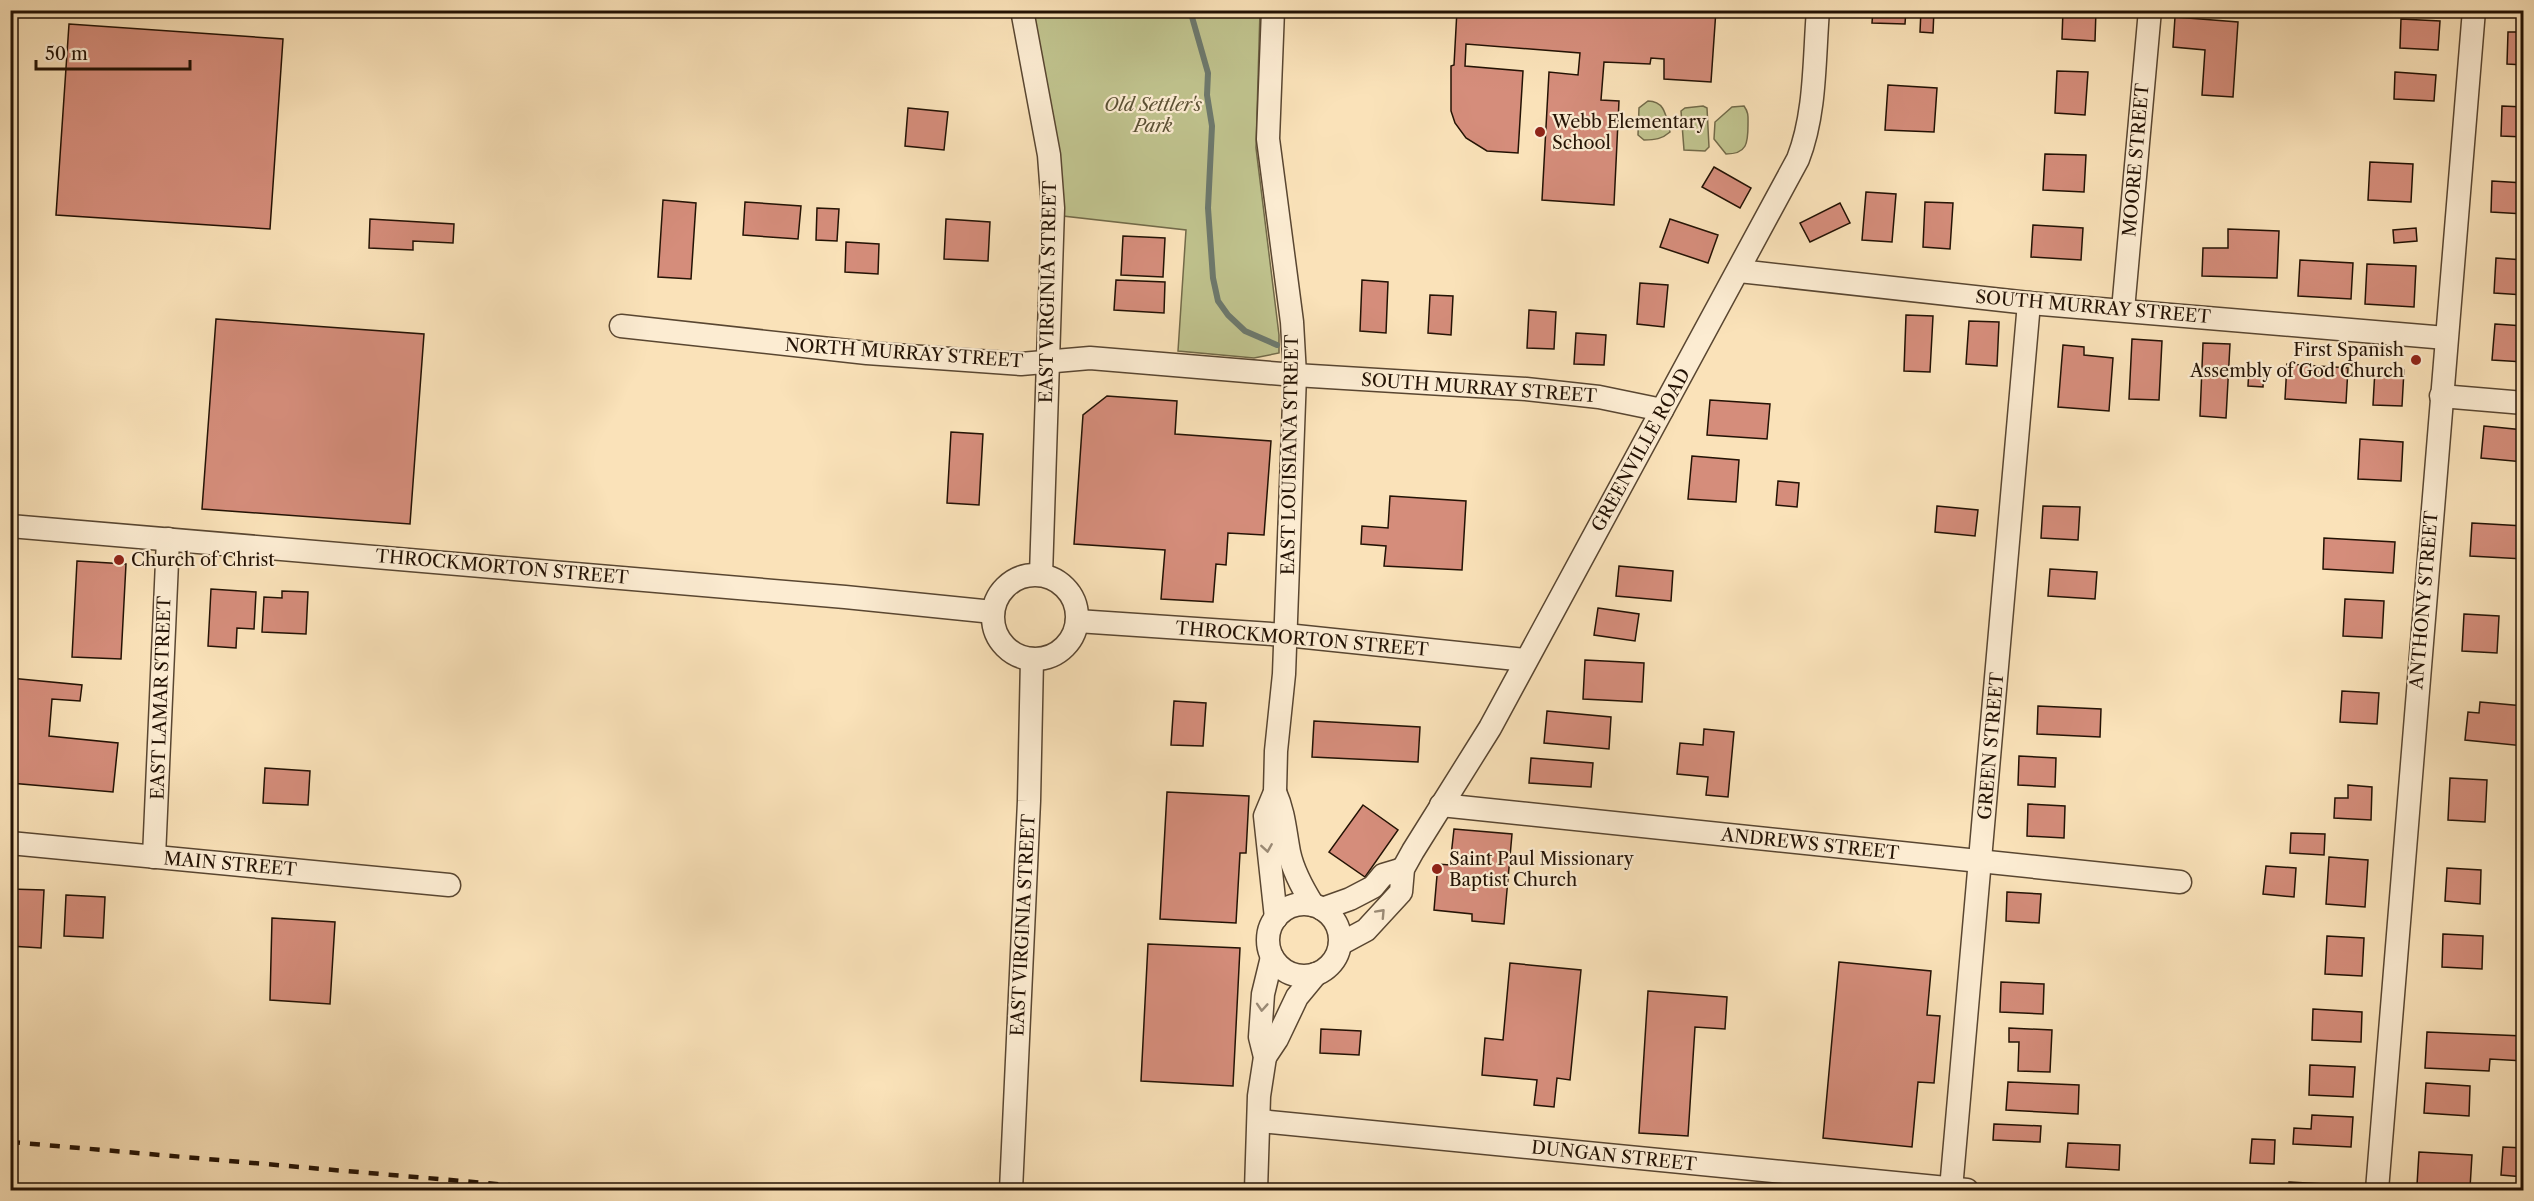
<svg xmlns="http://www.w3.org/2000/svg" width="2534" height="1201" font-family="'Libre Caslon Text',serif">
<rect width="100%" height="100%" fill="#fae2b9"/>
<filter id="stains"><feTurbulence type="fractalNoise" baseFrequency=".00333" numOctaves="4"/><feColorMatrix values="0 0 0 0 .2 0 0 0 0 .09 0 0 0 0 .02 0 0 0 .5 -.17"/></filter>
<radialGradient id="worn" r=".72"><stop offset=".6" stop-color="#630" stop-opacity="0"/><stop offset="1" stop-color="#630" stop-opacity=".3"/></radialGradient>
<g fill="#c0c38e" stroke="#726a49" stroke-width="1.5">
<path d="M1034,11h226l-4,137 23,187v18l-25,5 -76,-7 8,-121 -123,-14z"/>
<path d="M1648,101c18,0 18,17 22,31 -8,7 -15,8 -26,8l-6,-5 1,-27z"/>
<path d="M1703,106l4,2 2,39 -4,4 -21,-1 -3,-39 4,-3z"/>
<path d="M1744,106c5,7 4,11 4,19 0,18 -1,29 -22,29l-12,-15 1,-17 17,-15z"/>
</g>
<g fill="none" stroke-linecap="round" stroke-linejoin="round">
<path stroke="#6d796d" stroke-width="6" d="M1190,10l18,63 -1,22 5,31 -4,82 5,70 5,23 10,14 17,16 32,14"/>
</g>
<g fill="#d58d7b" stroke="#231204" stroke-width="1.5">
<path d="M1457,10h259l-5,72 -47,-3v-20l-13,-1 -1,6 -46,-2 -3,38 18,1 -5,104 -72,-5 7,-128 29,3 2,-22 -114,-9 -1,22 58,5 -5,82 -31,-2 -21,-13 -11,-15 -4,-12v-45l3,-1z"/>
<path d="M1873,10h33l-1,14 -33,-1z"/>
<path d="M1921,10h13l-1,23 -13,-1z"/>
<path d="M2063,10h33l-1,31 -33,-2z"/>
<path d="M2175,17l63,5 -5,75 -31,-2 3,-45 -32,-3z"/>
<path d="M2401,19l39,2 -2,29 -38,-2z"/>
<path d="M69,24l214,15 -13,190 -214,-14z"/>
<path d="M2508,32h16v33l-17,-1z"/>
<path d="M2057,71l31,1 -3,43 -30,-2z"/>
<path d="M2395,72l41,3 -2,26 -40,-2z"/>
<path d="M1888,85l49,3 -3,44 -49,-2z"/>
<path d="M2502,106l22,1v30l-23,-1z"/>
<path d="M908,108l40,4 -4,38 -39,-4z"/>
<path d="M2045,154l41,1 -2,37 -41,-2z"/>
<path d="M2370,162l43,2 -2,38 -43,-2z"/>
<path d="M1714,167l37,21 -11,20 -38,-21z"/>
<path d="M2492,181l32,2v31l-33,-2z"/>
<path d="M1866,192l30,2 -4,48 -30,-2z"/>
<path d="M663,200l33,3 -5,76 -33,-2z"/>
<path d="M745,202l56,4 -3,33 -55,-4z"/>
<path d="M1925,202l28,1 -3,46 -27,-2z"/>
<path d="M1840,203l10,20 -40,19 -10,-19z"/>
<path d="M817,208l22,1 -2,32 -21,-1z"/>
<path d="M370,219l84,5 -1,19 -40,-2v9l-44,-2z"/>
<path d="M946,219l44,3 -2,39 -44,-2z"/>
<path d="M1670,219l48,16 -10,28 -48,-16z"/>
<path d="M2033,225l50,3 -2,32 -50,-3z"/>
<path d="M2416,228l1,13 -23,2 -1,-13z"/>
<path d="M2228,229l51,2 -2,47 -75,-2 1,-28h25z"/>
<path d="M1123,236l42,2 -2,39 -42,-2z"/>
<path d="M846,242l33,2 -1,30 -33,-2z"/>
<path d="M2496,258l28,2v35l-30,-2z"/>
<path d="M2300,260l53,3 -2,36 -53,-3z"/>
<path d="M2367,264l49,2 -2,41 -49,-3z"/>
<path d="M1116,280l49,2 -1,31 -50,-3z"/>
<path d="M1362,280l26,2 -2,51 -26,-2z"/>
<path d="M1640,283l28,2 -4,42 -27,-3z"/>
<path d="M1430,295l23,1 -2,39 -23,-2z"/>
<path d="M1529,310l27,2 -2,37 -27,-1z"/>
<path d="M1906,315l27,1 -3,56 -26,-1z"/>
<path d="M216,319l208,15 -14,190 -208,-15z"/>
<path d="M1969,321l30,1 -2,44 -31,-2z"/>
<path d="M2495,324l29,2v36l-32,-2z"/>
<path d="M1576,333l30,2 -2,30 -30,-1z"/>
<path d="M2132,339l30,2 -3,59 -30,-1z"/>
<path d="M2203,343l27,1 -4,74 -26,-2z"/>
<path d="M2063,345l21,2v8l29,3 -4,53 -51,-4z"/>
<path d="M2287,364l61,4 -2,35 -61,-4z"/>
<path d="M2249,367l15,1 -1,19 -15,-1z"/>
<path d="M2375,369l29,1 -2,36 -29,-1z"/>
<path d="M1107,396l70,5 -2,33 96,7 -7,94 -36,-2 -2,32 -10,-1 -3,38 -52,-3 4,-49 -91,-6 9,-129z"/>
<path d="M1710,400l60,4 -3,35 -60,-4z"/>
<path d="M2484,426l40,4v32l-43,-4z"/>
<path d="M951,432l32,2 -4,71 -32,-2z"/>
<path d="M2360,439l43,3 -2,39 -43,-2z"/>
<path d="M1692,456l47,4 -3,42 -48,-3z"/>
<path d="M1778,481l21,2 -2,24 -21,-2z"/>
<path d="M1390,496l76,5 -4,69 -78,-4 2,-20 -25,-2 1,-18 26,2z"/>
<path d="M1937,506l41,4 -3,26 -40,-4z"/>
<path d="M2043,506l37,1 -2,33 -37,-2z"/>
<path d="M2472,523l52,3v33l-54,-3z"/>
<path d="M2324,538l71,4 -2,31 -70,-4z"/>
<path d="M77,561l49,3 -5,95 -49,-2z"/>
<path d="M1619,566l54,5 -2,30 -55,-5z"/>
<path d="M2050,569l47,3 -2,27 -47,-3z"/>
<path d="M211,589l45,3 -2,37 -17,-1 -1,20 -28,-2z"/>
<path d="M282,591l26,1 -2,42 -44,-2 2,-35 18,1z"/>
<path d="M2345,599l39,2 -2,37 -39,-2z"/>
<path d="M1598,608l41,6 -4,27 -41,-6z"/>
<path d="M2464,614l35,2 -2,37 -35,-2z"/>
<path d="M1585,660l59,3 -2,39 -59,-3z"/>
<path d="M10,678l72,7 -2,16 -28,-2 -3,37 69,7 -5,49 -103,-9z"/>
<path d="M2342,691l37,2 -2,31 -37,-2z"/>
<path d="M1174,701l32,2 -3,43 -32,-1z"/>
<path d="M2480,702l44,4v40l-59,-6 3,-28 11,1z"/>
<path d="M2038,706l63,3 -1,28 -63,-3z"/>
<path d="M1547,711l64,6 -2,32 -65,-6z"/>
<path d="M1314,721l106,6 -2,35 -106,-5z"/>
<path d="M1704,729l30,3 -6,65 -22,-2 2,-18 -31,-3 3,-31 23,2z"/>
<path d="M2019,756l37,2 -1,29 -37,-2z"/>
<path d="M1531,758l62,5 -2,24 -62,-4z"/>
<path d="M265,768l45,3 -2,34 -45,-2z"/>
<path d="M2450,778l37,2 -2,42 -37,-2z"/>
<path d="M2348,785l24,2 -1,33 -37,-2 1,-20h13z"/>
<path d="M1167,792l82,4 -3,57h-6l-4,70 -76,-4z"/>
<path d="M2028,804l37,2 -1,32 -37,-2z"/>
<path d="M1363,805l35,25 -33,47 -36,-25z"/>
<path d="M1454,829l58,5 -8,90 -32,-3v-7l-38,-4 4,-46 12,1z"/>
<path d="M2291,833l34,1 -1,21 -34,-2z"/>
<path d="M2329,857l39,3 -3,47 -39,-3z"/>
<path d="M2266,866l30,2 -2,29 -31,-3z"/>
<path d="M2447,868l34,2 -1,34 -35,-3z"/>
<path d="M10,889l34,1 -3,58 -31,-2z"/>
<path d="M2007,892l34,2 -2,29 -33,-2z"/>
<path d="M66,895l39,2 -2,41 -39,-2z"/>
<path d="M272,918l63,4 -5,82 -60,-4z"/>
<path d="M2443,934l40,2 -1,33 -40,-2z"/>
<path d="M2327,936l37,2 -2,38 -37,-2z"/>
<path d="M1148,944l92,4 -7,138 -92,-5z"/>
<path d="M1839,962l92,9 -4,44 13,1 -6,67 -16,-1 -6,65 -89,-9z"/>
<path d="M1510,963l71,7 -11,110 -13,-2 -3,29 -20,-2 3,-25 -55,-5 3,-37 18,2z"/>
<path d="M2001,982l43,2 -1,30 -43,-2z"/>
<path d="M1648,991l79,6 -2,32 -30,-2 -7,109 -49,-3z"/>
<path d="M2313,1009l49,3 -1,30 -49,-2z"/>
<path d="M2009,1028l43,2 -2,42 -32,-1 1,-29h-10z"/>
<path d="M1321,1029l40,2 -2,24 -39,-2z"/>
<path d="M2427,1032l97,4v25l-34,-2 -1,12 -64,-3z"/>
<path d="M2310,1065l45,2 -2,30 -44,-2z"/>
<path d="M2008,1082l71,3 -1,29 -72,-4z"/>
<path d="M2426,1083l44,3 -1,30 -45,-3z"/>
<path d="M2312,1115l41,2 -2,30 -58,-3 1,-16 17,1z"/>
<path d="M1994,1124l47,2 -1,16 -47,-2z"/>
<path d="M2252,1139l23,1 -1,24 -24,-1z"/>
<path d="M2068,1143l52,2 -1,25 -53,-3z"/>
<path d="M2503,1147l21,1v29l-23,-2z"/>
<path d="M2419,1152l53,3 -2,33 -53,-3z"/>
<path d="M2289,1182l54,3v5h-54z"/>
</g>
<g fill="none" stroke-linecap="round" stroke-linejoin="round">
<defs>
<g id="street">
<path d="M1022,10l27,145 4,53 -12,367"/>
<path d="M1273,10l-5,129 24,183 3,53 -11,299 -8,77 -1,41 -10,24 11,102"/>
<path d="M1739,271l290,32 417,35"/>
<path d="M2123,310l27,-300"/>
<path d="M621,326l246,27 154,11 69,-6 205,17 231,14 73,8 63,13"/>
<path d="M2441,396l83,7"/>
<path d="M10,526l835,71 148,15"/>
<circle cx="1035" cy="617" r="42"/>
<path d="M1077,621l209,14 240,25"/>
<path d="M1275,792c9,20 10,39 14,60 4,19 14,37 24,53"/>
<path d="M1441,805l739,77"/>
<path d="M10,843l439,42"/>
<path d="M154,857l14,-318"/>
<circle cx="1304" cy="940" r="36"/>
<path d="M1322,909l28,-10 23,-12 10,-12 20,-6"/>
<path d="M1340,944l26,-14 35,-38 2,-23 10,-18 77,-123 308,-569c18,-46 16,-100 20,-149"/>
<path d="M1265,1057l12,-18 20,-42 19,-23"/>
<path d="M1260,1121l707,69"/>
<path d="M1951,1189l78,-886"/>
<path d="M1011,1190l18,-389 3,-142"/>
<path d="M1256,1190l3,-94 6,-39 -5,-20 3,-43 9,-37"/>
<path d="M2377,1190l97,-1180"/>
</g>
</defs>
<use href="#street" stroke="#594631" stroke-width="25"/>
<use href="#street" stroke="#fcecd2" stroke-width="22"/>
<path stroke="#231204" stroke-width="4.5" stroke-dasharray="10 10" stroke-linecap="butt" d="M10,1142l556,48"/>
</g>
<defs><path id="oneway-chevron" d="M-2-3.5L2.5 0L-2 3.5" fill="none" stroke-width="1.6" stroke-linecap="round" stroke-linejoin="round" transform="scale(1.5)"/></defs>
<g stroke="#9a8a75">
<use href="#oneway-chevron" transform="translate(1267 848) rotate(81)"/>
<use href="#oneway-chevron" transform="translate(1381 913) rotate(-47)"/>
<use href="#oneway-chevron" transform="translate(1262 1007) rotate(94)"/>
</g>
<g fill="#8f2418" stroke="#fcecd2" stroke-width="2">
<circle cx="1540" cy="132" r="6"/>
<circle cx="2416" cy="360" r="6"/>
<circle cx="119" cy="560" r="6"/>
<circle cx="1437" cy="869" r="6"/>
</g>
<g text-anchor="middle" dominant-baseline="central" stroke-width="4.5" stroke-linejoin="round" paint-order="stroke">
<g font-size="18" font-style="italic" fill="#5a5034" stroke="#fcecd2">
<text x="1153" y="105">Old Settler's<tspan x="1153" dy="21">Park</tspan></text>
</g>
<g font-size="18" fill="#231204" stroke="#fcecd2" text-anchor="start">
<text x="1552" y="122">Webb Elementary<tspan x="1552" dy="21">School</tspan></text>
<text x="2404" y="350" text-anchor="end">First Spanish<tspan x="2404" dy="21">Assembly of God Church</tspan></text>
<text x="131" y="560">Church of Christ</text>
<text x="1449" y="859">Saint Paul Missionary<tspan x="1449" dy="21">Baptist Church</tspan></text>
</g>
<g font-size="18" fill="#231204" stroke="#fcecd2">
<text transform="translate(2136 160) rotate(-85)">MOORE STREET</text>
<text transform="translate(1048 292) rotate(-89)">EAST VIRGINIA STREET</text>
<text transform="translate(2093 307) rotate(5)">SOUTH MURRAY STREET</text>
<text transform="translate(904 353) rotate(4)">NORTH MURRAY STREET</text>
<text transform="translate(1479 388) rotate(4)">SOUTH MURRAY STREET</text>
<text transform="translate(1641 450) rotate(-61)">GREENVILLE ROAD</text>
<text transform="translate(1290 455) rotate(-89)">EAST LOUISIANA STREET</text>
<text transform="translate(502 567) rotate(5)">THROCKMORTON STREET</text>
<text transform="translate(2424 600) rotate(-85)">ANTHONY STREET</text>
<text transform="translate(1302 639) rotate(5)">THROCKMORTON STREET</text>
<text transform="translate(161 698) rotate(-88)">EAST LAMAR STREET</text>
<text transform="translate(1991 746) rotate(-85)">GREEN STREET</text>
<text transform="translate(1810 844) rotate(6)">ANDREWS STREET</text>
<text transform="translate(230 864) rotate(5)">MAIN STREET</text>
<text transform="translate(1023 925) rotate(-87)">EAST VIRGINIA STREET</text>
<text transform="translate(1614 1156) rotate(6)">DUNGAN STREET</text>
</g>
</g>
<rect width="2534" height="1201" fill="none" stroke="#fae2b9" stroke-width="36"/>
<rect x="12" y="12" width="2510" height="1177" fill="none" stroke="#231204" stroke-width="3"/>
<rect x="18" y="18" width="2498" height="1165" fill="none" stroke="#231204" stroke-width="1.5"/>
<path d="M36 60v9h154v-9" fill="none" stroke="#231204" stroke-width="3"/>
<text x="45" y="60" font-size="18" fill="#231204" stroke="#fcecd2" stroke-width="4.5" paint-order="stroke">50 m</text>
<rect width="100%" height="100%" filter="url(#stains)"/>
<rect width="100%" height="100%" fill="url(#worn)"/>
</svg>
